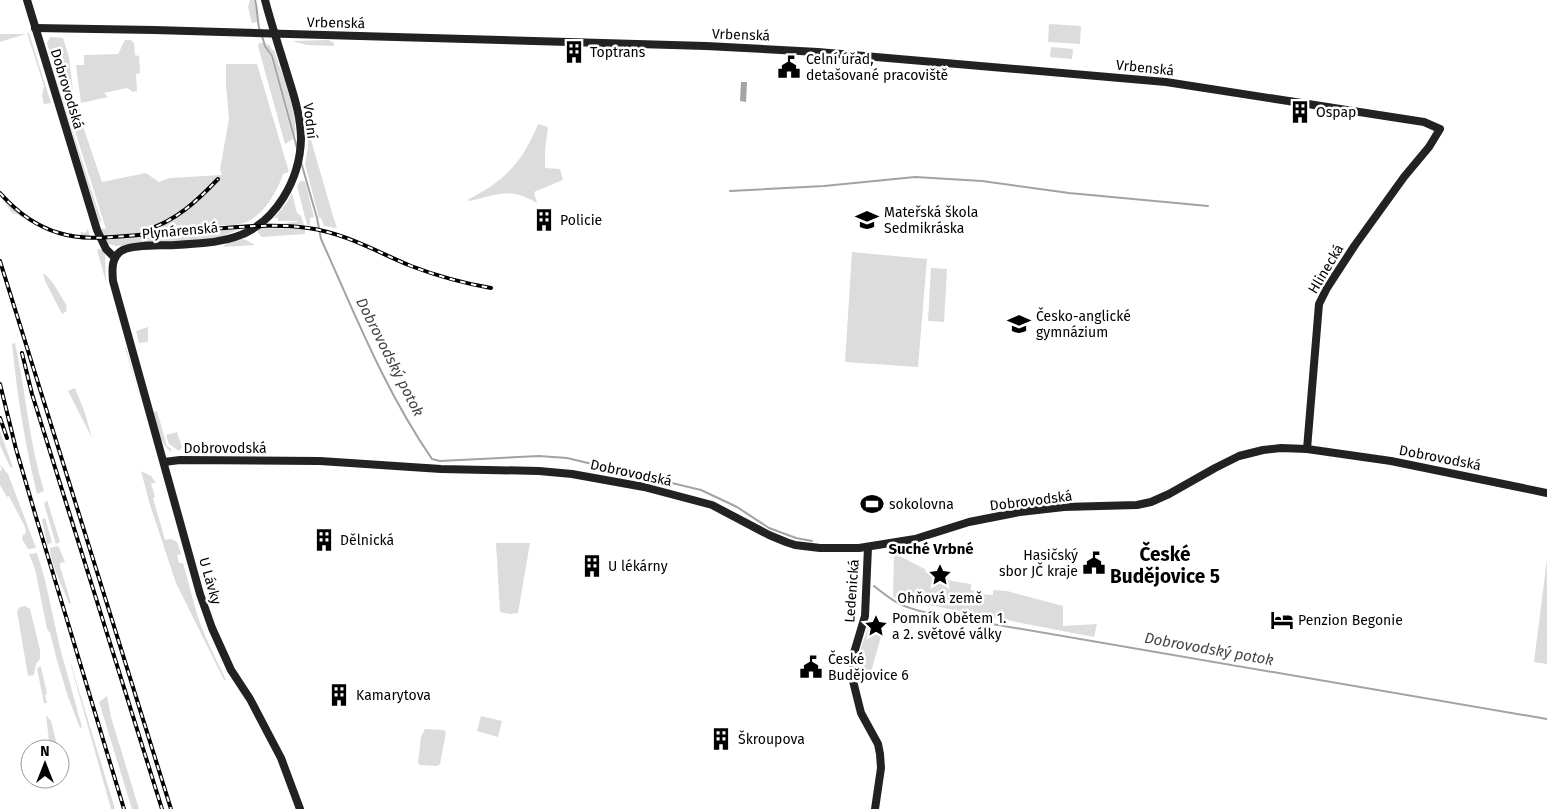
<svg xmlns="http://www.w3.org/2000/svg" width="1547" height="809" font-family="'Fira Sans',sans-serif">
<rect width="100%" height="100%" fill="#fff"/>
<g fill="#dcdcdc">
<path d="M250,0h3l4,11v11l-5,1 -4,-16z"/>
<path d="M1049,24l32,2 -1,18 -32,-2z"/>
<path d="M27,33h2l22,70 -7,1 -2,-8 2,-10z"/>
<path d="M0,34h26l-26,8z"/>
<path d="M50,37l13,1 6,19 5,43 28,82 44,-9 13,9 10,-4 53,-3 -2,-6 9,-50 -3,-34v-21h31l32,108 -6,2c-6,19 -22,46 -43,50 -6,2 -14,1 -20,1l-1,2 -115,9 -3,-8 5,1 -59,-186z"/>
<path d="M125,40h6l3,3 1,12 4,1 1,17 -4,1 1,17 -4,1 -6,-4 -23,5 4,4 -27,6 -5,-38h8v-10l34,-1z"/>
<path d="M328,40l6,3v3l-27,-1 -15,-4z"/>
<path d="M259,43h4l8,14 22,82 -8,5 -27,-98z"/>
<path d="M266,43l4,3 2,4h2c7,22 25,65 21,88l-22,-83 -6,-7z"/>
<path d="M1051,47l22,2 -1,10 -22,-2z"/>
<path d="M48,54l53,166 -1,4z"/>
<path d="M538,124l10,3 -3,23v18l15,1 3,11 -29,12 3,11c-28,-16 -37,-9 -67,-2l-3,-1c38,-19 55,-37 71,-76z"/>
<path d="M307,126l26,90 4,12 -13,-2 -3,-8h-2l-14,-54 3,-18z"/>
<path d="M300,181h5l9,36 -4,1v7h-3l-10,-39z"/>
<path d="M0,190c22,25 46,41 80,45l1,-3 4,1 3,-4 2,8 -3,3c-29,-4 -45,-10 -70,-26l-5,-1 -11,-16z"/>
<path d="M292,193l5,20 4,3 3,9 -25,-2 19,-1 -1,-1h-19v-3h-4l12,-14z"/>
<path d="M244,228l-25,9 -10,2 -93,7 -7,-2 -4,-5z"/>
<path d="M260,228l45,1v5l-43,3 -4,-4v-3z"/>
<path d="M239,238l7,2 9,5 -32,2 4,-4z"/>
<path d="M99,249l4,1 2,3 1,29 -9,-32z"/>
<path d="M852,252l75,7 -9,108 -73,-5z"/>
<path d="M931,268l16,1 -3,53 -16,-1z"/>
<path d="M43,274l3,1 7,8 14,23 -1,3 1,2 -5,3 -16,-31z"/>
<path d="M148,327v15l-9,1 -3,-12z"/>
<path d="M15,343c11,49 14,100 29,148l-7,3c-12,-50 -20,-99 -25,-150z"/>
<path d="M125,347h1l16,61z"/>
<path d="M75,388l10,25 7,25 -24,-47z"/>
<path d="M157,411l10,35 4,3v3c-9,-7 -17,-27 -17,-40z"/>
<path d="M0,431l13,37 -3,-1 -10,-22z"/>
<path d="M177,432l5,15 -3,4 -10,-7 -3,-9z"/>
<path d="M0,464l8,10 28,74 -8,1 -6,-10 1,-4 3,-2 -1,-6 -16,-31 -2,1 -7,-12v-14l2,-1z"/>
<path d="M141,471l10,5 5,7h-5l4,14 -2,1 12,42 6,-1 6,3 4,12 -4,1 2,8h4c6,20 10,40 17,60 7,19 17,38 26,57h-2l-48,-97 -26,-78z"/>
<path d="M47,500l13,42 -4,2 -12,-40z"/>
<path d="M45,518l7,24 -5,3 -5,-26z"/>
<path d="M496,543h34l-12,70 -8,1 -10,-2z"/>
<path d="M57,546l2,1 6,15 -5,1v3l11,37 -2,1c-6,-18 -18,-37 -19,-56z"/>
<path d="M37,553l8,27 15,68 22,79 -2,1 -12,-31 -10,-33 -8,-31 -3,-4 -12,-60 -6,-15z"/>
<path d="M894,553l46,24 12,4 19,3v6l4,1 1,3 17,1v-5l14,1 56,15v20l34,-2 -3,13 -196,-38 -5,-2z"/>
<path d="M1547,559v105l-13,-2z"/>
<path d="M25,606l5,3 10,41v9l-4,5 -2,11 -6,1 -11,-65 3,-4z"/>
<path d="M872,617l13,5 -15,54 -11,4c-6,-20 7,-44 13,-63z"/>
<path d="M70,662l1,2 44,145h-4z"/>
<path d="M40,666l1,1 6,27 -2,1 2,8h-3l-7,-34z"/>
<path d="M107,696l4,21 28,92h-7l-33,-107z"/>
<path d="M46,715l5,6 7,28h-8z"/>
<path d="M481,716l21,5 -4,16 -21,-6z"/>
<path d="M425,729l18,1 3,2 -6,32 -3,2 -17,-1 -2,-2 3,-26z"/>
</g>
<path fill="#a3a3a3" d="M741,82h6l-1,20 -6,-1z"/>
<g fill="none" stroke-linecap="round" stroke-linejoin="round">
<g stroke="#a3a3a3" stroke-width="2">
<path d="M255,0c3,11 2,21 5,32"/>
<path d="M262,36l3,10 7,10 25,92"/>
<path d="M301,162l16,56 4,21c34,75 64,152 111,220l8,2 99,-5 28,2 134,32 36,17 32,21 27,10 16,3"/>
<path d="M730,191l94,-5 91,-9 67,4 87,12 139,13"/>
<path d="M874,586c21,17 28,21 54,27l619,106"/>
</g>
<g stroke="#222" stroke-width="8">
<path d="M27,0l70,230 9,19 9,9"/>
<path d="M265,0c7,27 16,53 24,80 6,19 12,39 12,59 -1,40 -25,85 -66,98 -19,6 -40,7 -60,8 -14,1 -39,-1 -52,5 -12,6 -11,20 -10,31l87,313 12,34 19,42 19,29 31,59 19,51"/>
<path d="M35,28l119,2 552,16 112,6 348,30 258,40 16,7 -11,18 -25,30 -49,68 -28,43 -8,16 -12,145"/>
<path d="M164,462l16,-2 140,1 121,8 98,2 33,3 72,13 68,18 57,30 17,7 9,3 25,3h39l56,-9 54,-17 51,-10 44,-5 73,-2 14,-3 18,-8 46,-26 24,-12 24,-6 18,-2 26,1 84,12 156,32"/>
<path d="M868,547l-3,69 -11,37 -1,28 8,32 17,31 2,10 1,14 -6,41"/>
</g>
<defs>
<g id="rail">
<path d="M0,193c16,18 35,33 59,40 26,8 52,4 79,2 29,-2 58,-5 87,-7 28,-2 56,-4 83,0 37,5 69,24 103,38 26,10 52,17 80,22"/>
<path d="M146,230c30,-9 51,-29 72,-51"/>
<path d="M0,261l171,548"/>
<path d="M22,353l10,41 130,415"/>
<path d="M0,384l16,65 20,68 88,292"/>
<path d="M0,418l7,20"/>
</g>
</defs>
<use href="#rail" stroke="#000" stroke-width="4"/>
<use href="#rail" stroke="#fff" stroke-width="2" stroke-dasharray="5.5" stroke-linecap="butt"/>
</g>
<defs>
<symbol id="building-bare" viewBox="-9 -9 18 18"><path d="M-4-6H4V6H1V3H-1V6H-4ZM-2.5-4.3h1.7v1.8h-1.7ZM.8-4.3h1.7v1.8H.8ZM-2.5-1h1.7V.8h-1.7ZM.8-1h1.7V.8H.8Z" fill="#000" stroke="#fff" stroke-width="2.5" paint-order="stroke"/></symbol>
<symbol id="civic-bare" viewBox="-9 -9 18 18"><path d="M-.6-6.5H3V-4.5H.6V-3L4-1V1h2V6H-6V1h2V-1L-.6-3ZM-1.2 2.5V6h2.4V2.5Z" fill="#000" stroke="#fff" stroke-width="2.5" paint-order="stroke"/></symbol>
<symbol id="school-bare" viewBox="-9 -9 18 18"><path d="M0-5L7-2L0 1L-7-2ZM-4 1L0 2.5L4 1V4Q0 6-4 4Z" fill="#000" stroke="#fff" stroke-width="2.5" paint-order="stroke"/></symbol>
<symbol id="stadium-bare" viewBox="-9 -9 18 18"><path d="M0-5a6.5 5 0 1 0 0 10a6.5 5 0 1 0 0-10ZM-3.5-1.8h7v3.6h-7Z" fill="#000" stroke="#fff" stroke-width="2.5" paint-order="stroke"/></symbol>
<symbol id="sight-bare" viewBox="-9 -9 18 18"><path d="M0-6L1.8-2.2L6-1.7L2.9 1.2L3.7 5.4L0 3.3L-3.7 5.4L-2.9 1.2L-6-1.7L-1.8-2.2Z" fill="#000" stroke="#fff" stroke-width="2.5" paint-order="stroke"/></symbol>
<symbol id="hotel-bare" viewBox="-9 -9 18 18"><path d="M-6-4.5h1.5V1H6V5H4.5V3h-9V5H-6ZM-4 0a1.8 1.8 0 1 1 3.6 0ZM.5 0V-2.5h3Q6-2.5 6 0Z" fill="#000" stroke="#fff" stroke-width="2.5" paint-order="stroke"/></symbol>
</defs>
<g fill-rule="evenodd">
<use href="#building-bare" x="558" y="36" width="32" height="32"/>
<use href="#civic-bare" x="773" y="51" width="32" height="32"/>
<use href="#building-bare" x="1284" y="96" width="32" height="32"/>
<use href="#building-bare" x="528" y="204" width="32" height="32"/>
<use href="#school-bare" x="851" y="204" width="32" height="32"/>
<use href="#school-bare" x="1003" y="308" width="32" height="32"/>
<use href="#stadium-bare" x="856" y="488" width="32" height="32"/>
<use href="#building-bare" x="308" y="524" width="32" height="32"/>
<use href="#civic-bare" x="1078" y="547" width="32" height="32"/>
<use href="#building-bare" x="576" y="550" width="32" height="32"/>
<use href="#sight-bare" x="924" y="559" width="32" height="32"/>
<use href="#hotel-bare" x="1266" y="604" width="32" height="32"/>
<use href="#sight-bare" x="860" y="610" width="32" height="32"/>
<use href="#civic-bare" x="795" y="651" width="32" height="32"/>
<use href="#building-bare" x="323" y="679" width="32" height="32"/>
<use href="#building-bare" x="705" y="723" width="32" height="32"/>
</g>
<g text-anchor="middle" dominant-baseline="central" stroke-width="5" stroke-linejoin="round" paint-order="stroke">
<g font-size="14" fill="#000" stroke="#fff">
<text transform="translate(336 23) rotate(1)">Vrbenská</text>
<text transform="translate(741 35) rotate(2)">Vrbenská</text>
<text transform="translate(1145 68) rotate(6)">Vrbenská</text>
<text transform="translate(67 89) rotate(73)">Dobrovodská</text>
<text transform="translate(310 121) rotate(83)">Vodní</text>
<text transform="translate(180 231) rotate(-5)">Plynárenská</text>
<text transform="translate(1326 269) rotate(-59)">Hlinecká</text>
<text x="225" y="448">Dobrovodská</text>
<text transform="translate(1440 458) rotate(11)">Dobrovodská</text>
<text transform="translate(631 473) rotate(12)">Dobrovodská</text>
<text transform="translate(1031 501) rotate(-7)">Dobrovodská</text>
<text transform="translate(210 581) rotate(74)">U Lávky</text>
<text transform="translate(852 591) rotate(-86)">Ledenická</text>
</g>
<g font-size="14" fill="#000" stroke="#fff" text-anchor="start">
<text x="590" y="52">Toptrans</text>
<text x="806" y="59">Celní úřad,<tspan x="806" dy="16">detašované pracoviště</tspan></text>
<text x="1316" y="112">Ospap</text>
<text x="884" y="212">Mateřská škola<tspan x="884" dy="16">Sedmikráska</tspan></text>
<text x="560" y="220">Policie</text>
<text x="1036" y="316">Česko-anglické<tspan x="1036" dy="16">gymnázium</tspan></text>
<text x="889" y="504">sokolovna</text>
<text x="340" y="540">Dělnická</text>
<text x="1078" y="555" text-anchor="end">Hasičský<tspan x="1078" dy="16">sbor JČ kraje</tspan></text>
<text x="608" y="566">U lékárny</text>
<text x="940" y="598" text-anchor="middle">Ohňová země</text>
<text x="892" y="618">Pomník Obětem 1.<tspan x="892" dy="16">a 2. světové války</tspan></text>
<text x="1298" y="620">Penzion Begonie</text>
<text x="828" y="659">České<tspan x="828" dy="16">Budějovice 6</tspan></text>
<text x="356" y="695">Kamarytova</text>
<text x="738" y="739">Škroupova</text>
</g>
<g font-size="15" font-style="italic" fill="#444" stroke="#fff">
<text transform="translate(390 357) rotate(63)">Dobrovodský potok</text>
<text transform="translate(1209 649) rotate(10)">Dobrovodský potok</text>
</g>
<g font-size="15" font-weight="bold" fill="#000" stroke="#fff">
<text x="931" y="549">Suché Vrbné</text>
</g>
<g font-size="19" font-weight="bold" fill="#000" stroke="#fff">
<text x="1165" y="554">České<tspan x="1165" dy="22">Budějovice 5</tspan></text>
</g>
</g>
<g transform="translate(45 764)"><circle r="24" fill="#ffffff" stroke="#999999"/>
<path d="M0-4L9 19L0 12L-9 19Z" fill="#000000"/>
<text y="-8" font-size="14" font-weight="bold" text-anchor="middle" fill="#000000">N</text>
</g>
</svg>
